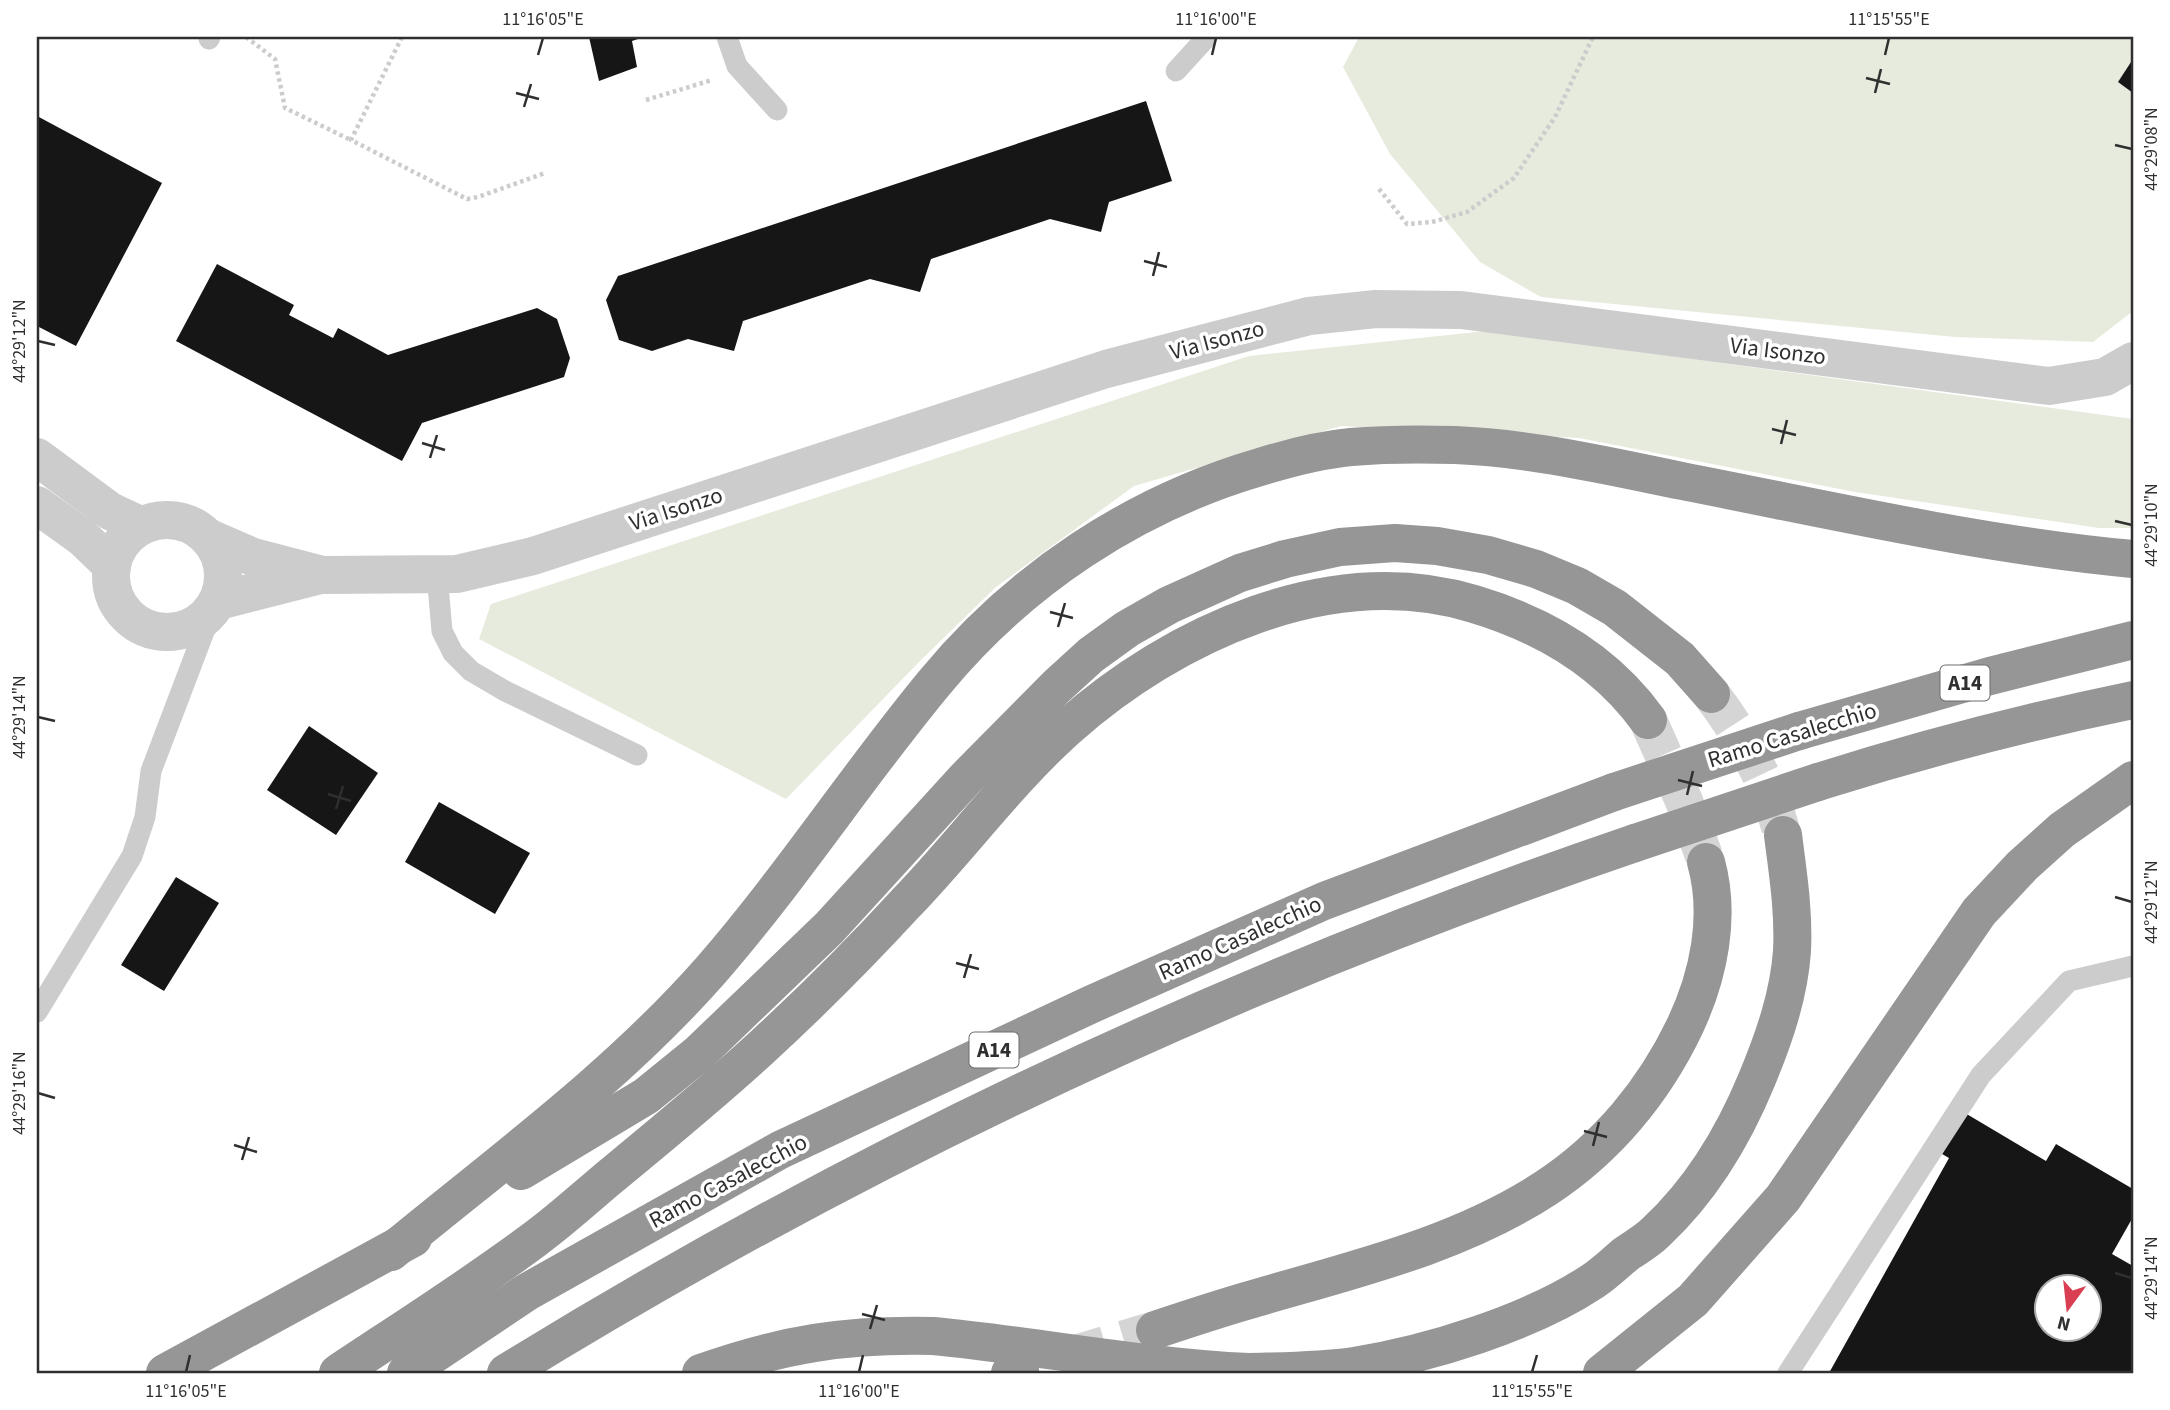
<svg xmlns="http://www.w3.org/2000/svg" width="2170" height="1410" font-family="'Source Sans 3',sans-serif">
<rect width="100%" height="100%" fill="#fff"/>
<g fill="#e6ebde">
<path d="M1359,37h774v274l-40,31 -138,-5 -414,-40 -61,-35 -90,-108 -47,-87z"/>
<path d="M1486,331l647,88v109h-34l-244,-36 -276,-54 -238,-12 -207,60 -138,101 -77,75 -133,137 -307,-160 12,-35 758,-248z"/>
</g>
<g fill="#161616" fill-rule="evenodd">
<path d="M589,37h55l-12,4 5,26 -38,14z"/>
<path d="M2133,59v34l-15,-11z"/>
<path d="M1146,101l26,80 -63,21 -8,30 -51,-13 -119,40 -11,33 -50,-13 -127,42 -9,30 -46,-12 -36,12 -33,-11 -13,-40 12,-24z"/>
<path d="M37,116l125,67 -86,163 -39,-20z"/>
<path d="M217,264l77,41 -5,10 44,23 5,-10 50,27 149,-47 20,11 13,39 -6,19 -142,46 -20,38 -226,-120z"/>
<path d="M309,726l69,47 -42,62 -69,-45z"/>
<path d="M439,802l91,51 -35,61 -90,-52z"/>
<path d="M176,877l43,26 -55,88 -43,-26z"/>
<path d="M1965,1113l81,48 10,-17 77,45v28l-21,37 21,12v107h-304l120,-215 -7,-4zM2048,1288h42v42h-42z"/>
</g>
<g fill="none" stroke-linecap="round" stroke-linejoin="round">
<g stroke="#d5d5d5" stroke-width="38" stroke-dasharray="38 19" stroke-linecap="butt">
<path d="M1711,694c31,41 57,87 70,136"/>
<path d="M1648,720l36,81 20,55"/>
<path d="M1069,1356l86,-26"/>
</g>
<g stroke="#ccc" stroke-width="4.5" stroke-dasharray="3.5 3.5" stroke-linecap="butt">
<path d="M246,37l29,22 10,49 66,32"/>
<path d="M402,37l-51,103 116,59 11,-2 67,-24"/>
<path d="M646,100l66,-20"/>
<path d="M1379,189l28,35 25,-2 35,-10 47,-34 41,-61 38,-80"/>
</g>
<g stroke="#ccc" stroke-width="21">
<path d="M727,37l10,29 40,44"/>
<path d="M209,39l1,-2"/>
<path d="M1176,71l31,-34"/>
<path d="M437,574l5,57 11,22 18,18 34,20 132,64"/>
<path d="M37,1012l95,-156 13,-39 6,-46 62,-163"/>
<path d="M1788,1373l193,-298 88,-94 64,-15"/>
</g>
<g stroke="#ccc" stroke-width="38">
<path d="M37,457l73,54 32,15"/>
<path d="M37,505l46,33 29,28"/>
<circle cx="167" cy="576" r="56"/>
<path d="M207,537l46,20 69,18 135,-1 76,-18 573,-187 203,-53 67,-7 85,1 588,76 56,-9 28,-16"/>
<path d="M218,601l102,-26"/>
</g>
<g stroke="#969696" stroke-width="38">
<path d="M1799,731l191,-55 143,-36"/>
<path d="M1818,782c104,-33 208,-60 315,-82"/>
<path d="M521,1171l125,-75 53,-43 130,-125 137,-150 91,-92 34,-31 36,-26 42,-24 71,-32 45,-14 55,-12 55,-4 42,3 51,9 48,14 41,17 38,22 65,51 31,35"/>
<path d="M391,1252c109,-90 226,-175 320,-282 80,-92 146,-194 224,-288 84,-102 198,-178 325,-215 29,-9 60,-17 91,-20 35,-3 70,-3 104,-2 76,3 153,21 227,36 149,29 299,64 451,78"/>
<path d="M1155,1330c30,-10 60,-20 91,-29 101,-30 210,-54 300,-113 61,-40 108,-97 139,-162 24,-51 36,-110 21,-164"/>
<path d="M1249,1372c35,-1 71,-1 105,-6 75,-12 176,-43 239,-85 12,-8 22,-18 33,-27 10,-7 21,-13 30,-22 45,-42 78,-97 101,-153 17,-41 32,-84 35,-128 2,-39 -4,-77 -9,-116"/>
<path d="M165,1373l248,-135"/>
<path d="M338,1373c66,-44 133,-86 197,-134 26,-19 51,-42 76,-63 51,-42 101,-83 150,-128 50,-46 99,-95 145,-145 55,-57 102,-122 161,-175 107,-95 264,-167 407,-124 70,21 131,56 174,116"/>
<path d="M406,1373l121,-81 253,-142 312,-146 232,-103 290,-109"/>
<path d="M506,1373c355,-219 735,-396 1129,-530"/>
<path d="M701,1373c82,-29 145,-39 232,-37"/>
<path d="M1010,1373l10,-3"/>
<path d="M1602,1373l91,-73 90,-102 196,-286 43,-46 40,-36 71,-50"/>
</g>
<g stroke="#969696" stroke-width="38">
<path d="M1614,792l185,-61"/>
<path d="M1635,843l183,-61"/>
<path d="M933,1336c105,10 210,31 316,36"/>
</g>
</g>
<path fill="none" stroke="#2f2f2f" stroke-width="2.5" d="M538,55l5,-17M1212,55l4,-17M1885,55l4,-17M1866,78l24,6M516,93l23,6M1875,93l6,-24M524,107l7,-23M2115,145l17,4M1144,261l23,6M1153,276l6,-24M38,341l17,4M1772,429l24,6M422,443l23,7M1781,444l6,-24M430,458l7,-23M2115,521l17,4M1050,612l23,6M1058,627l7,-24M38,717l17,4M1678,780l24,6M328,794l23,7M1687,795l6,-24M336,809l7,-23M2115,897l17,5M956,963l23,6M964,978l7,-24M38,1093l17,5M1584,1131l23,6M234,1145l23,7M1593,1146l6,-24M242,1160l7,-23M2115,1273l17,5M862,1314l23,6M870,1329l7,-24M186,1372l4,-17M859,1372l4,-17M1532,1372l5,-17"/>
<g text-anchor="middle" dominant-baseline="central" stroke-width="7" stroke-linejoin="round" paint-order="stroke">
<g fill="#fff" stroke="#6d6d6d" stroke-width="2">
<rect x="1940.5" y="665.5" width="49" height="35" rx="5"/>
<rect x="969.5" y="1032.5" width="49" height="35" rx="5"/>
</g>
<g font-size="21" font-weight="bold" fill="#2f2f2f">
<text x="1965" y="683">A14</text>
<text x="994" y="1050">A14</text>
</g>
<g font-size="23" fill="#2f2f2f" stroke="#fff">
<text transform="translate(1217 340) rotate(-15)">Via Isonzo</text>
<text transform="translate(1778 351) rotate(7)">Via Isonzo</text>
<text transform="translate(676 509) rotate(-18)">Via Isonzo</text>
<text transform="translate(1792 735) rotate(-17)">Ramo Casalecchio</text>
<text transform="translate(1240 938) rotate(-24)">Ramo Casalecchio</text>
<text transform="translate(728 1181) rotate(-28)">Ramo Casalecchio</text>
</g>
</g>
<rect width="2170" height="1410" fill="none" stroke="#ffffff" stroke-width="77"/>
<g transform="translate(2068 1308) rotate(195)"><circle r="33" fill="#ffffff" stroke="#acacac" stroke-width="2"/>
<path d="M0-5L12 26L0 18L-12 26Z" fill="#d93e53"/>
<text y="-10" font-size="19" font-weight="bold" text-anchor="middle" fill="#2f2f2f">N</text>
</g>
<rect x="38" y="38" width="2094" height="1334" fill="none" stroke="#2f2f2f" stroke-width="2.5"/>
<g font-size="18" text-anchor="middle" fill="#2f2f2f">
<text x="543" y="25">11°16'05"E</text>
<text x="1216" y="25">11°16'00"E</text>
<text x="1889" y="25">11°15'55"E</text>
<text transform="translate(2151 149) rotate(-90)" y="6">44°29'08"N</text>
<text transform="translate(19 341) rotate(-90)" y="6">44°29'12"N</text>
<text transform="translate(2151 525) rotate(-90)" y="6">44°29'10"N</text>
<text transform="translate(19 717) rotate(-90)" y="6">44°29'14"N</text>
<text transform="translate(2151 902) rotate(-90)" y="6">44°29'12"N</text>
<text transform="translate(19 1093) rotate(-90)" y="6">44°29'16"N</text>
<text transform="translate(2151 1278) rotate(-90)" y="6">44°29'14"N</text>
<text x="186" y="1397">11°16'05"E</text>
<text x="859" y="1397">11°16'00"E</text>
<text x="1532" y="1397">11°15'55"E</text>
</g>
</svg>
